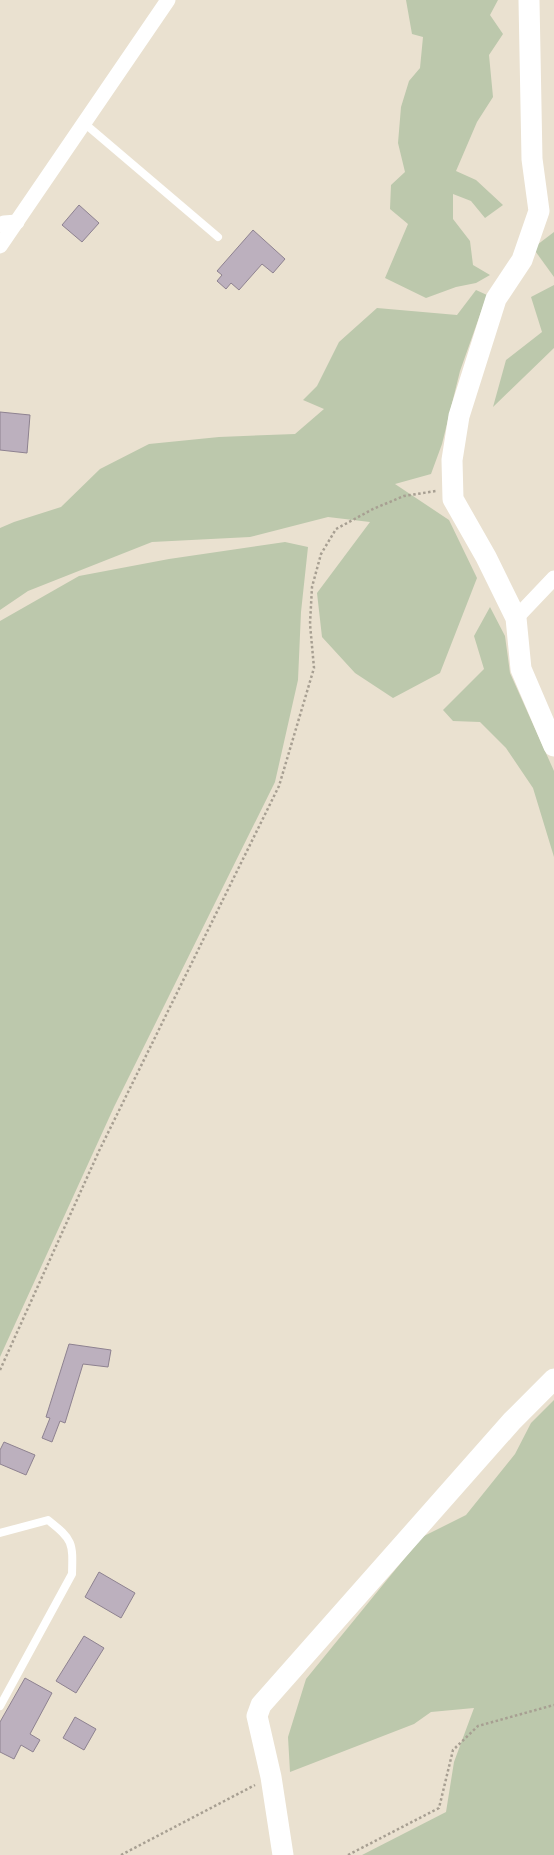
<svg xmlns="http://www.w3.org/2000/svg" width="554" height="1855" font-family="Inter,sans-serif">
<rect width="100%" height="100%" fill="#eae1d0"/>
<g fill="#bcc8ac">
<path d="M406,0h92l-8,15 13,19 -14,21 4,42 -16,25 -21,49 20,9 27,25 -18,13 -14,-17 -18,-7v25l17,22 3,24 17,10 -14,8 -20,4 -30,11 -41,-20 23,-54 -18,-15 1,-24 14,-13 -7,-29 3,-36 8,-26 11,-13 3,-31 -11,-3z"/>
<path d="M554,232v45l-21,-29z"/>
<path d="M554,285v63l-61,59 13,-47 36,-28 -11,-35z"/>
<path d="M476,290l11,5 -27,76 -18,73 -11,30 -36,10 54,36 28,58 -37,95 -47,25 -38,-25 -33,-36 -5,-44 53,-71 -42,-5 -78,20 -98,5 -124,49 -28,19v-82l14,-6 47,-15 39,-38 49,-25 70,-7 76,-3 29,-25 -21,-9 14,-14 22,-44 38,-34 80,7z"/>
<path d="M285,542l23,5 -7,65 -3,68 -23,102 -161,325 -114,250v-736l79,-45 90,-17z"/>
<path d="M490,607l15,29 5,37 44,98v86l-21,-69 -27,-40 -26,-26 -27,-1 -10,-11 41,-41 -10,-33z"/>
<path d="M554,1400v455h-192l84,-43 8,-50 20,-54 -43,4 -17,12 -124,48 -2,-35 18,-58 116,-142 44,-22 49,-61 16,-31z"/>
</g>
<g fill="#bcb0be" stroke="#8e8290">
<path d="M79,205l20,18 -17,19 -20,-17z"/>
<path d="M253,230l32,29 -12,14 -11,-9 -23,26 -8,-7 -5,6 -9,-8 5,-6 -5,-4z"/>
<path d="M0,412l30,3 -3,38 -27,-3z"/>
<path d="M69,1344l42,6 -3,17 -25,-3 -18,59 -5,-2 -8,21 -10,-4 8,-20 -4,-1z"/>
<path d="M4,1442l31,13 -9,20 -26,-11v-14z"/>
<path d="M99,1572l36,21 -14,25 -36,-21z"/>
<path d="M84,1636l20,12 -28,45 -20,-12z"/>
<path d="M25,1678l27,15 -22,41 10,6 -7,12 -12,-7 -7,14 -14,-7v-30z"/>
<path d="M75,1717l21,12 -12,21 -21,-12z"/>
</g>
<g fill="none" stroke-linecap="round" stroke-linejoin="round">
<g stroke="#a79f92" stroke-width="2.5" stroke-dasharray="2.5 2.5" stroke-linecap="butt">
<path d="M0,1370l99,-219 180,-365 35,-118 -4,-44 2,-37 9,-33 15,-25 37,-20 31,-13 32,-5"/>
<path d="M121,1855l134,-70"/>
<path d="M348,1855l91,-47 14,-58 25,-24 76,-21"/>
</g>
<g stroke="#fff" stroke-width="8">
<path d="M84,123l134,114"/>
<path d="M0,1533l48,-13c25,20 25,22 24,54l-72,132"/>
</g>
<g stroke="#fff" stroke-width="15">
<path d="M0,225l4,-2 13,-1"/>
<path d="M0,246l168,-246"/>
<path d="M516,618l38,-40"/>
</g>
<g stroke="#fff" stroke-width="21">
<path d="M529,0l3,159 7,52 -17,49 -26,39 -37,117 -7,44 1,39 33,58 30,61 5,51 33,77"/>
<path d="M283,1855l-12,-78 -14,-61 4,-11 251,-284 42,-42"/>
</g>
</g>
</svg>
